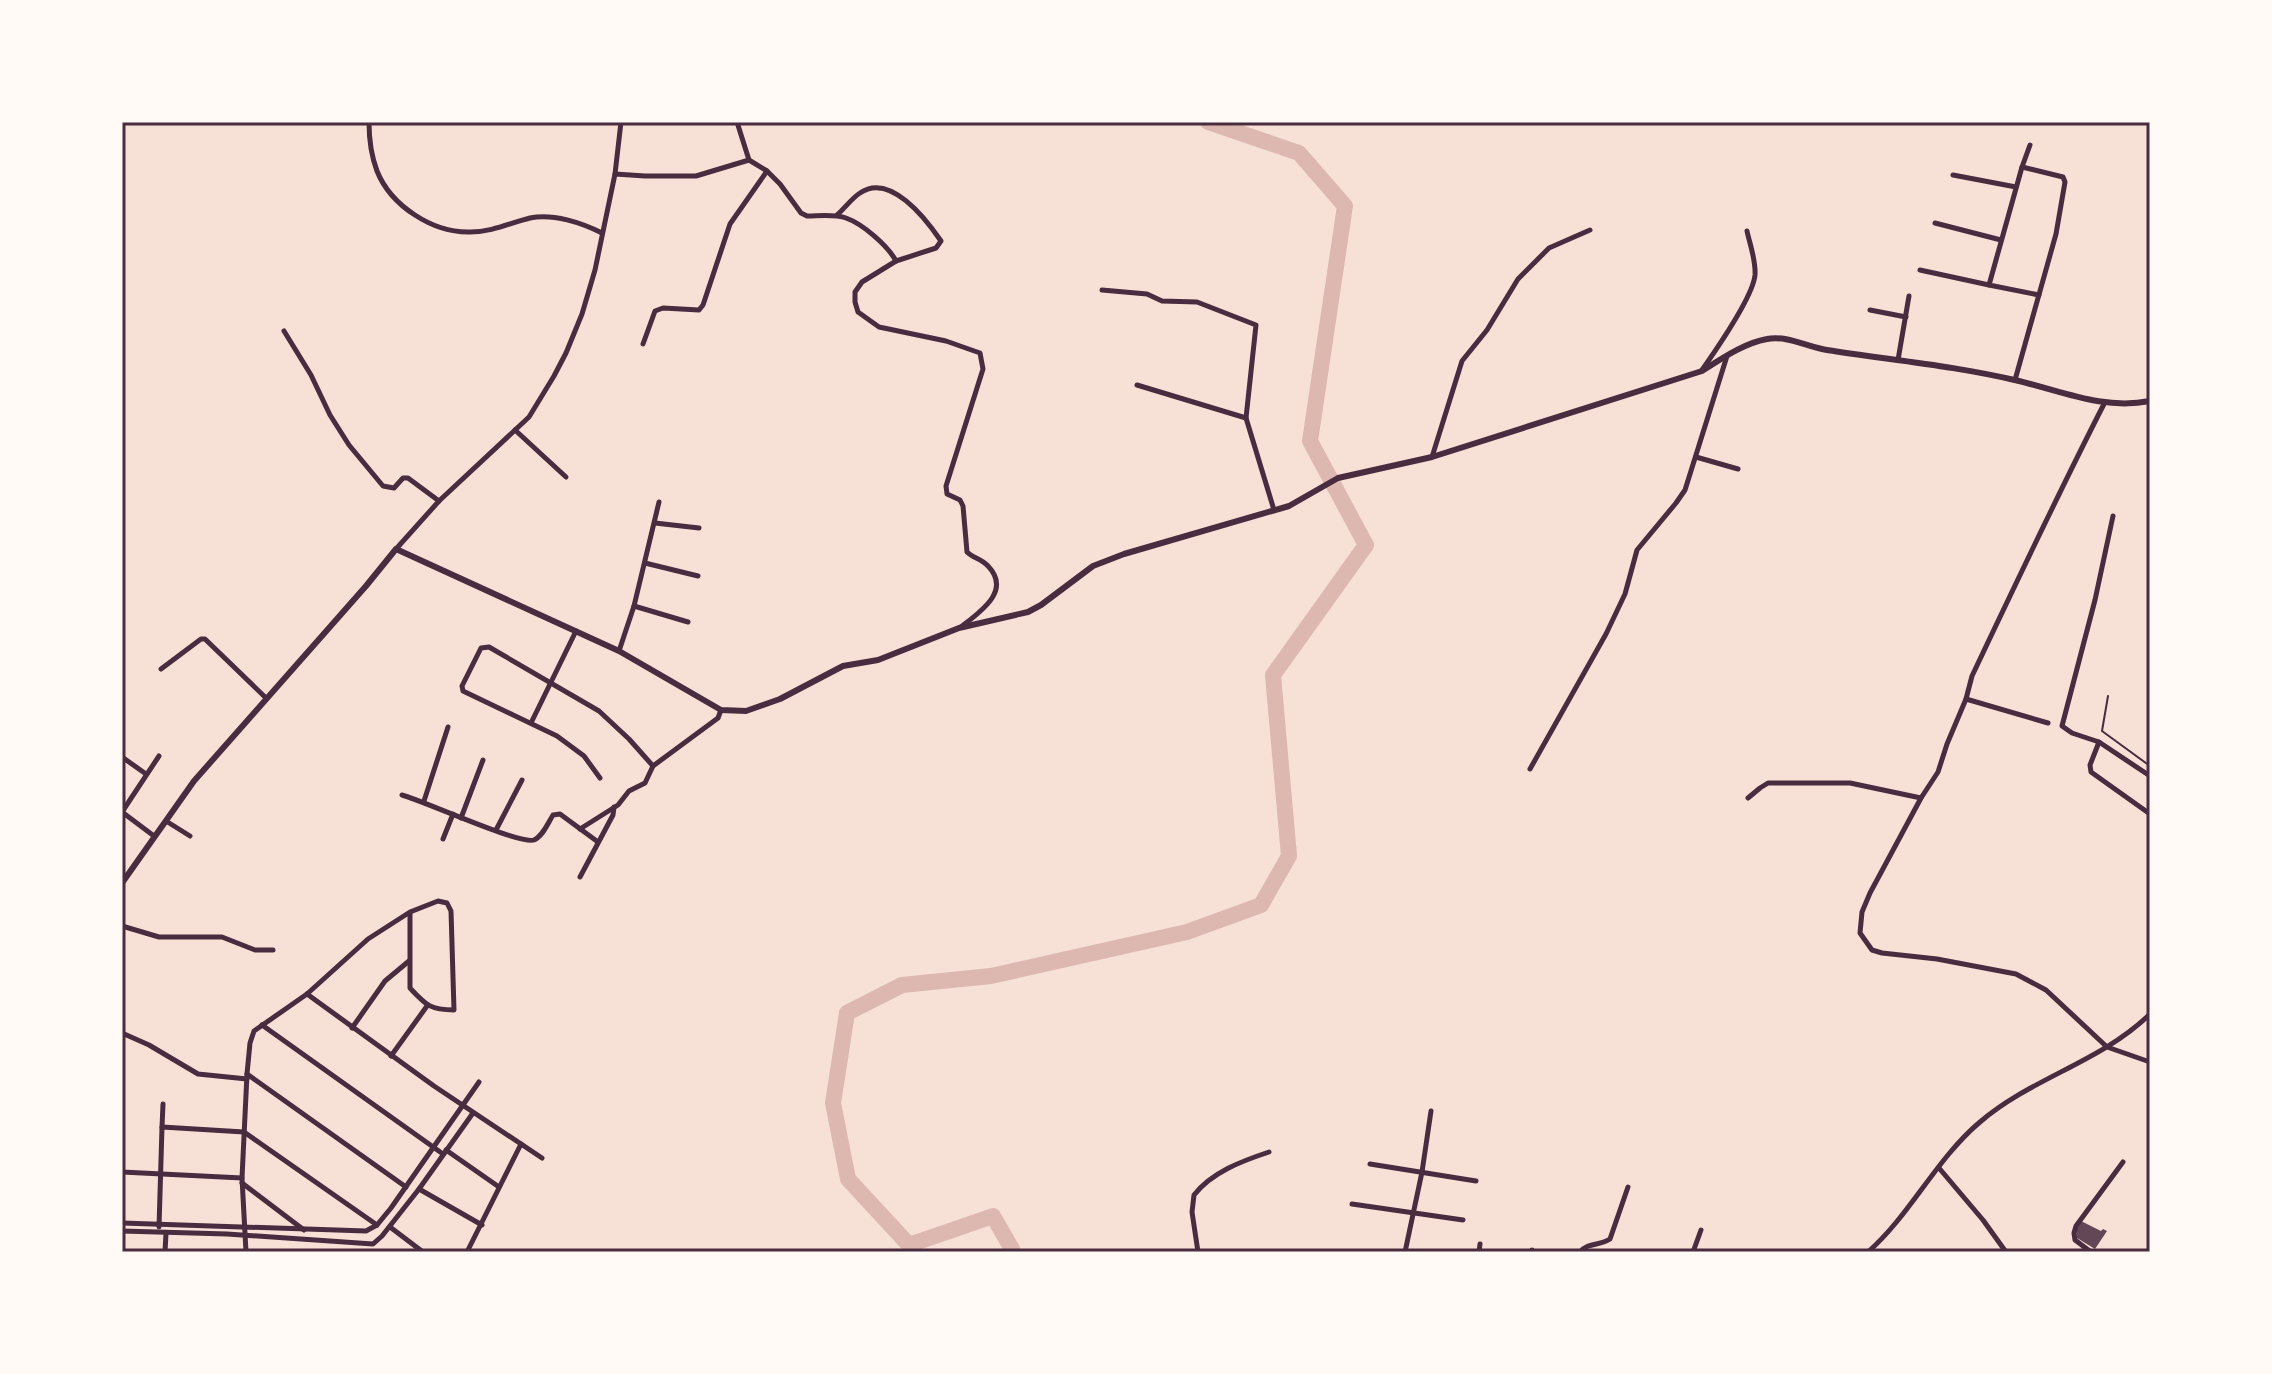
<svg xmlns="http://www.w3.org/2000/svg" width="2272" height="1374" font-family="'Nunito Sans',sans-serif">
<rect width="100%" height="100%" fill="#f7e1d7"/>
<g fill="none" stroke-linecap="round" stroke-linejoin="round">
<path stroke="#dcb8b0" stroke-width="16" d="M1011,1252l1,-3 -19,-33 -84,29 -61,-66 -15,-76 14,-90 55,-28 89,-9 196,-44 74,-27 28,-49 -16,-181 93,-130 -56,-104 35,-235 -46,-53 -91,-31"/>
</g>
<path fill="#644757" d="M2081,1221l20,10 2,-2 4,2 -12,18 -18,-11 -1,-9z"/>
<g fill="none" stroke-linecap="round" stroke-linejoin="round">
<path stroke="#4a2c40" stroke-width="2" d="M2108,696l-6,35 48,35"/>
<g stroke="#4a2c40" stroke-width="5">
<path d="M369,122c0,17 2,33 8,49 14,35 56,62 93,61 22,0 40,-9 60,-14 23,-5 52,5 72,15"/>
<path d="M737,122l12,38 18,11 13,13 21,29 6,3c12,0 28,-2 39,2 17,6 42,28 50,43l-34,21 -7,10v10l3,10 21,15 67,14 34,12 3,16 -37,117 1,8 13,6 3,6 4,46c6,6 15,7 21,14 24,25 -8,46 -27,61"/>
<path d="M2030,145l-8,22 -33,118 50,10"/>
<path d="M615,174l30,2h51l53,-16"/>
<path d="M1953,175l63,12"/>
<path d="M837,215c8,-7 15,-17 23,-22 30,-21 66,26 81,48l-5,7 -40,13"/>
<path d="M1935,223l66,17"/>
<path d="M1920,270l69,15"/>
<path d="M1102,290l45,4 15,7 35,1 59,23 -10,93 28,92"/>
<path d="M1870,310l36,7"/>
<path d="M284,331l27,44 19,40 19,30 34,41 11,2 9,-10h5l31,23"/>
<path d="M643,344l12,-33 8,-3 36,2 4,-5 27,-81 37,-53"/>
<path d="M1898,360l11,-64"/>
<path d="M1702,370c14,-20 51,-73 53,-95 1,-15 -5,-30 -8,-44"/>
<path d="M2015,380l41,-146 9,-52 -2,-5 -41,-10"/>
<path d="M1137,385l109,33"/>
<path d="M2104,404c-46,90 -89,181 -132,272l-6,23 -19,45 -9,28 -17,26 -51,95 -8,19 -2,21 12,17 10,3 55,6 79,15 30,16 61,57 43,15"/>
<path d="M515,430l51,47"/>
<path d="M1432,457l30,-96 25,-31 31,-51 31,-31 41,-18"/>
<path d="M1696,457l42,12"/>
<path d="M2113,516l-18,84 -33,126 10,7 27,9 51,34"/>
<path d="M655,523l44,5"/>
<path d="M396,549l43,-48 90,-84 25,-41 12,-23 16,-39 13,-44 20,-96 6,-52"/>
<path d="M645,563l53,13"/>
<path d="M634,606l54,16"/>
<path d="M619,651l15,-45 25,-104"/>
<path d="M161,669l40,-30h4l61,59"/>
<path d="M1966,699l82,24"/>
<path d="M531,723l45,-92"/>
<path d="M2099,742l-9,23 1,7 59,42"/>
<path d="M122,757l24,17"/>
<path d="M1530,769l76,-135 19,-40 12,-44 39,-47 9,-13 42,-134"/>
<path d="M600,778l-16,-22 -27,-20 -94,-45 -1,-5 19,-38 8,-1 110,64 30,28 24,27"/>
<path d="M402,795c22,6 118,50 132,45 9,-4 14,-17 19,-25l7,-1 38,28"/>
<path d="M1748,798l12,-10 8,-5h82l71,15"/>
<path d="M424,801l24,-74"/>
<path d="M122,812l37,-56"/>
<path d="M122,812l32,24"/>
<path d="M461,818l22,-58"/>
<path d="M166,821l24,15"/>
<path d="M580,829l38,-24 11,-14 16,-8 8,-17 65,-48 3,-8"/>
<path d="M496,830l26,-50"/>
<path d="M443,839l10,-25"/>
<path d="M580,877l33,-62 1,-8"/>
<path d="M122,926l37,11h63l33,13h18"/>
<path d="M307,994l127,92 108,72"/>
<path d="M262,1025l181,129"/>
<path d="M352,1028l33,-47 24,-20"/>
<path d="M122,1033l27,12 49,29 49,5"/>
<path d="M391,1056l36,-50"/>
<path d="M247,1074l159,113"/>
<path d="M162,1127l1,-23"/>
<path d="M446,1150l53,37"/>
<path d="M1370,1164l106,17"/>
<path d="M1939,1168l44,52 23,32"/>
<path d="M122,1172l120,6"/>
<path d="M242,1183l62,47"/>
<path d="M419,1189l63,36"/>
<path d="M1352,1204l111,16"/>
<path d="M122,1223l244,8 11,-6 14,-17 88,-126"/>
<path d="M159,1227l3,-100 82,5 133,93"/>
<path d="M390,1227l33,25"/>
<path d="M122,1231l105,3 146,10 9,-8 37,-47 54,-76"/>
<path d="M165,1252l1,-19"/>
<path d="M246,1252l-4,-74 5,-104 3,-31 4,-12 53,-37 61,-55 42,-27 28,-11 9,2 4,8 3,99c-24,0 -28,-5 -44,-22v-76"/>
<path d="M467,1252l54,-108"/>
<path d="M1198,1252l-6,-40 2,-17c18,-23 48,-34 75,-43"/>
<path d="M1405,1252l17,-80 9,-61"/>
<path d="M1479,1252l1,-8"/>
<path d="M1532,1252v-2"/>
<path d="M1580,1252c8,-10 20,-6 30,-13l18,-52"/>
<path d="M1693,1252l8,-22"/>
<path d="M1868,1252c43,-38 68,-93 112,-130 51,-44 121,-60 170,-108"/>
<path d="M2091,1252l-16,-12 -1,-7 2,-7 47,-64"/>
</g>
<path stroke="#4a2c40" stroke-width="6" d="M122,883l72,-102 172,-195 30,-37 223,102 102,59 25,1 34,-12 63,-33 35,-6 81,-32 69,-16 13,-7 52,-39 31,-12 165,-48 49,-28 94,-21 270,-86c19,-12 42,-28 65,-32 20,-4 40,8 60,11 64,10 129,16 192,31 45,11 85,29 131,20"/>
</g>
<rect width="2272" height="1374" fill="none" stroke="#fffaf5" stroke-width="248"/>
<rect x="124" y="124" width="2024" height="1126" fill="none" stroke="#4a2c40" stroke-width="3"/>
</svg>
